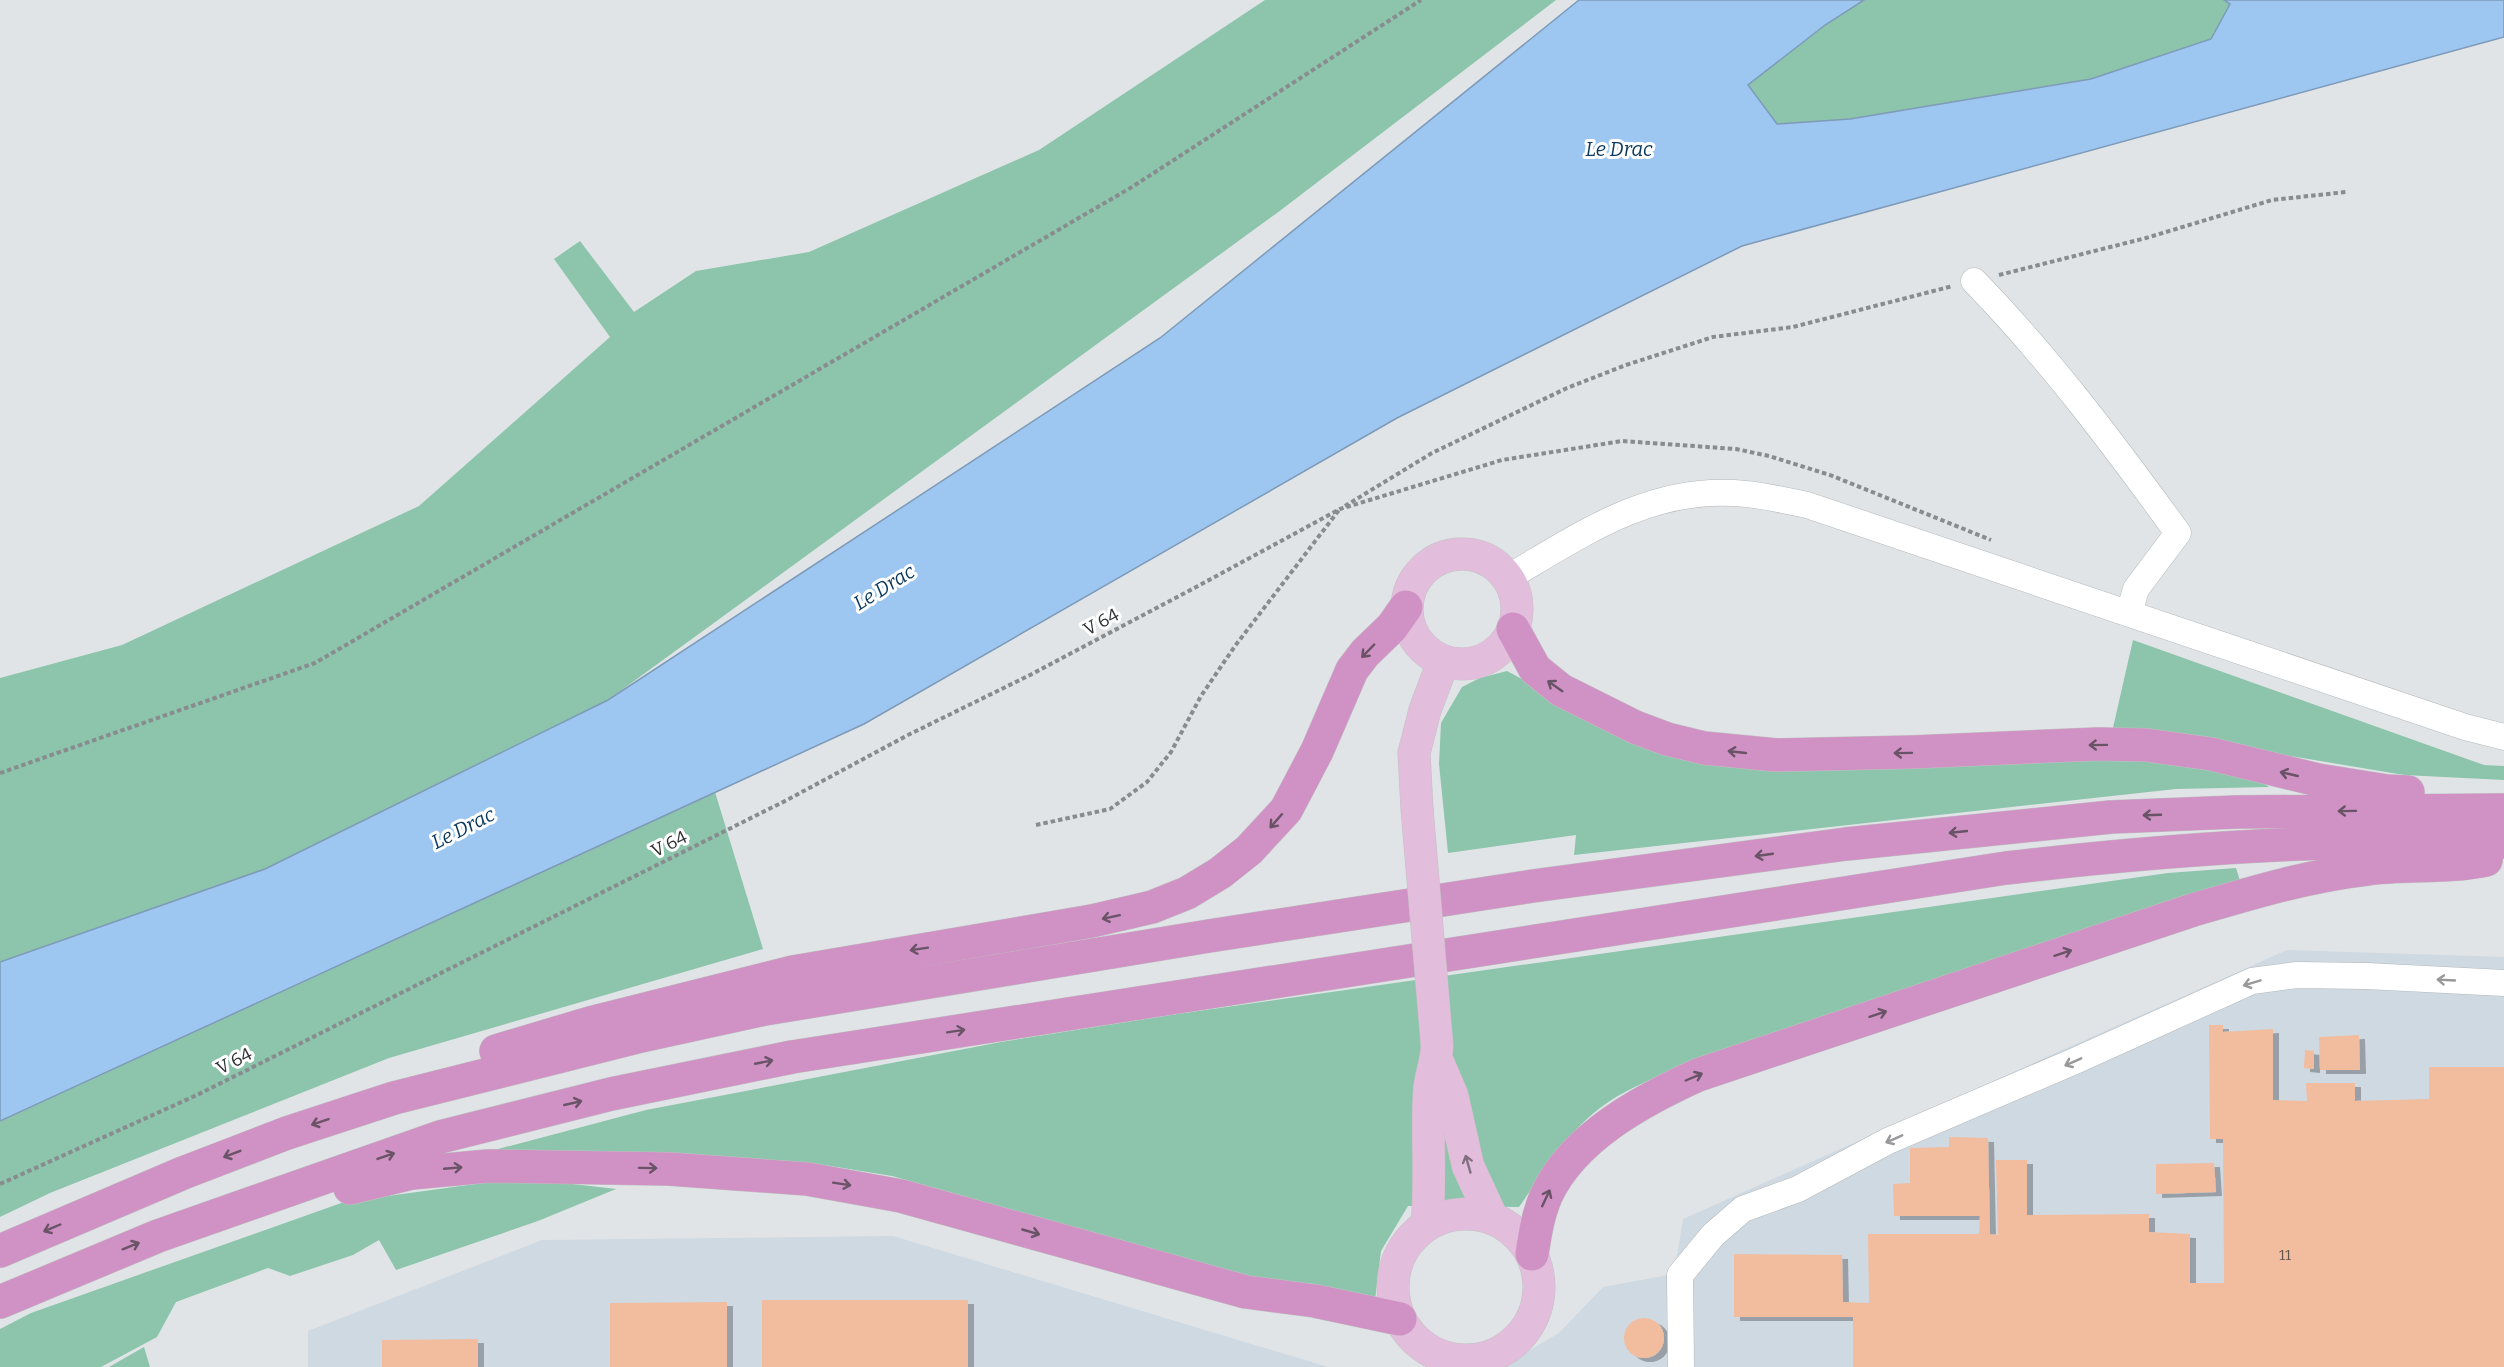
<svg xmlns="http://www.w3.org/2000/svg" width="2504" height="1367" font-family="Bitter,serif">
<defs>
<filter id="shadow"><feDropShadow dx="6" dy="4" stdDeviation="0" flood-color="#0004"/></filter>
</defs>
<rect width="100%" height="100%" fill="#e0e4e7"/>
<g fill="#cfd9e2">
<path d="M2287,950l217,7v410h-1003l58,-34 44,-46 71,-13 9,-55z"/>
<path d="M893,1236l435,131h-1020v-36l234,-91z"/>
</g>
<g fill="#8cc5ab">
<path d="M1265,0h291l-275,210 -673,490 -343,169 -265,93v-284l122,-33 297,-139 191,-169 -56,-78 26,-18 54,71 62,-41 113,-19 230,-102z"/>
<path d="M1864,0h360l7,4 -20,35 -120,40 -241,40 -73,5 -29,-39 77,-60z"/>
<path d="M2133,640l351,125 20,1v14l-100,-5 -156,-26 -136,-17z"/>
<path d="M1507,671l80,43 107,43 476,-2 81,19 18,13 -93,2 -602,66 2,-20 -128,18 -9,-89 2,-41 21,-36 18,-9z"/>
<path d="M715,792l48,157 -374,109 -339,135 -50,24v-96z"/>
<path d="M2236,868l6,19 -568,183c-25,10 -52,21 -74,38 -33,25 -57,65 -81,99l-111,-1 -27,45 -6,49 -61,-16 -61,-6 -361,-102 -68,-11 -360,-7 182,-48 355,-68 169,-27 998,-142z"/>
<path d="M520,1178l96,11 -78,32 -142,49 -17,-30 -26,15 -63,21 -22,-8 -92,34 -19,35 -56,30h-101v-38l31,-16 313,-111z"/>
<path d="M144,1347l6,20h-41z"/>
</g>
<path fill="#9dc7f1" stroke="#7d9ab8" stroke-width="1.5" d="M1579,0h285l-39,25 -77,60 29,39 73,-5 241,-40 120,-40 19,-35 -6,-4h280v37l-762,209 -345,172 -533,306 -864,397v-159l265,-93 343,-169 552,-362z"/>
<g fill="#f2bc9e" filter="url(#shadow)">
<path d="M2209,1025h14v7l50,-3v71l34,1 -1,-18h49v18l74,-2v-32h75v300h-651v-50h-119v-63l108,1 1,47 26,1 -1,-69h111l1,-18h-86l-1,-32 17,-1v-35l39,-1v-10l39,1 2,96 8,1 -2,-75h31v55l122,-1v18l41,2v49h34l-1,-144h-13z"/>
<path d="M2359,1035l1,35h-40l-1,-33z"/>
<path d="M2305,1050l9,1v18l-10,-1z"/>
<path d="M2214,1163l2,29 -60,2v-30z"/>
<rect x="762" y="1300" width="206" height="67"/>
<path d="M727,1302v65h-117v-64z"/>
<circle cx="1644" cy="1338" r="20"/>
<path d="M478,1339v28h-96v-27z"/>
</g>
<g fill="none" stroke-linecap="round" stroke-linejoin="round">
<defs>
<g id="minor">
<path d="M1974,281c76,78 140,164 204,252l-42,56 -7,24"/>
<path d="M1507,578c73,-42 139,-90 227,-85 25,1 49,7 73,12l658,222 39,10"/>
<path d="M1681,1367l-1,-92 33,-40 30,-26 55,-20 90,-48 189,-81 175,-79 45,-6 70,1 137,7"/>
</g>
<g id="major">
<circle cx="1462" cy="609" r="55"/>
<path d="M1417,809l-3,-56 11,-43 18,-48"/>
<path d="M1437,1060l15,35 16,71 24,52"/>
<circle cx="1466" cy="1287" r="73"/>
<path d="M1427,1225c4,-44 0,-86 2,-130 0,-17 8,-32 8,-50"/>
</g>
<g id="highway">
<path d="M1513,629l22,40 26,21 74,37 32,12 37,9 72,7 137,-3 185,-8 48,1 65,9 107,26 69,11 21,1"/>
<path d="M496,1051l94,-28 203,-51 299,-51 60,-14 35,-14 33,-20 29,-23 37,-40 31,-59 35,-81 13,-17 27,-26 14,-20"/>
<path d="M350,1188l62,-15 76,-7 181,3 138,10 94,17 345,96 69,9 85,18"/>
<path d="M0,1251l183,-78 104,-40 107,-35 243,-61 128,-28 444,-73 324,-50 313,-42 265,-27 125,-5 268,-2"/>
<path d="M1532,1254c3,-20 6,-39 14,-58 27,-59 97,-96 152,-121l495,-165c58,-17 114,-34 174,-41 38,-5 82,-1 119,-9"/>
<path d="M0,1302l158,-66 282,-99 171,-43 181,-37 1214,-189c120,-14 240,-24 362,-26 45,-1 91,-5 136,0"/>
</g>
</defs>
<use href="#minor" stroke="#b4b8bb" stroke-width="27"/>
<use href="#major" stroke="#c1c2c2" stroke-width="33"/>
<use href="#highway" stroke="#c1c2c2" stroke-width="34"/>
<g stroke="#898c8e" stroke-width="4" stroke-dasharray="4.5 3" stroke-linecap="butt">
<path d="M1999,275l147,-37 126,-38 74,-8"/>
<path d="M1345,506l87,-53 135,-65 59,-23 87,-28 80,-10 160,-41"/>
<path d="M0,773l315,-110 817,-476 289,-187"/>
<path d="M1036,825l74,-16 37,-27 24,-30 30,-56 34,-50 104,-136"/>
<path d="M0,1184l197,-89 590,-295 121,-65 122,-60 168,-89 142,-77 162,-49 120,-19 114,8 33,7 61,19 161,65"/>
</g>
<use href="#minor" stroke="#fff" stroke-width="26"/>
<use href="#major" stroke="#e3bddc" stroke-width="32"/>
<use href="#highway" stroke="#d091c4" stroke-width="33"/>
<defs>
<path id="major-bridge" d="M1417,809l20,236"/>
</defs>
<use href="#major-bridge" stroke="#c1c2c2" stroke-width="33" stroke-linecap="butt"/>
<use href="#major-bridge" stroke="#e3bddc" stroke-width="32"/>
</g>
<defs><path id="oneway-shaft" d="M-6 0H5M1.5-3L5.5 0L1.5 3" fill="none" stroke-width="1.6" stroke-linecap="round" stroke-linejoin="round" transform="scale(1.5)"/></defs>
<g stroke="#695366">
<use href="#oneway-shaft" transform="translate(1368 651) rotate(134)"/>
<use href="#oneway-shaft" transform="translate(1555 686) rotate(-145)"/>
<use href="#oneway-shaft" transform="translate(2098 745) rotate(179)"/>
<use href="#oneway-shaft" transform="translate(1737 752) rotate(-174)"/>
<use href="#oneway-shaft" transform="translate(1903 753) rotate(179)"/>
<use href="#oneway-shaft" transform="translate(2289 774) rotate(-167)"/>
<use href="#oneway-shaft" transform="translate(2347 811) rotate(179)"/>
<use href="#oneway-shaft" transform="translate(2152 815) rotate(178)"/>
<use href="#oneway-shaft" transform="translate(1276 821) rotate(131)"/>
<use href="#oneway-shaft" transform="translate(1958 832) rotate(174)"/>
<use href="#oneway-shaft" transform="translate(1764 855) rotate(172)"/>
<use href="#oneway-shaft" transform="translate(1111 917) rotate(168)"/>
<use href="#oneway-shaft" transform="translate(919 949) rotate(171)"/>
<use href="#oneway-shaft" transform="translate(2063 953) rotate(-18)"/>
<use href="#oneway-shaft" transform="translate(1878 1014) rotate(-18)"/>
<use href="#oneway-shaft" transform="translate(956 1031) rotate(-9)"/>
<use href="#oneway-shaft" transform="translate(764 1062) rotate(-11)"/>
<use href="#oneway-shaft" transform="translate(1694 1077) rotate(-23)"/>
<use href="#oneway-shaft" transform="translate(573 1103) rotate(-13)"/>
<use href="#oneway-shaft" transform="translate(320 1122) rotate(161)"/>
<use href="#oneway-shaft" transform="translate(232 1154) rotate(159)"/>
<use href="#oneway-shaft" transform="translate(386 1156) rotate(-19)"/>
<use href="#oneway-shaft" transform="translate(453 1168) rotate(-5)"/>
<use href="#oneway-shaft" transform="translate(648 1168) rotate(1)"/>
<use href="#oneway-shaft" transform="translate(842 1184) rotate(9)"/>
<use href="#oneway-shaft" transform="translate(1546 1198) rotate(-65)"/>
<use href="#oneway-shaft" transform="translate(52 1228) rotate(157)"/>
<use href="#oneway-shaft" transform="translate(1031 1232) rotate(16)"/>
<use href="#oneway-shaft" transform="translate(131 1246) rotate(-22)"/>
</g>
<g stroke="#98989a">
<use href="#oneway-shaft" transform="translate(2446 980) rotate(-177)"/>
<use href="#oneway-shaft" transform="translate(2252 983) rotate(163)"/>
<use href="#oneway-shaft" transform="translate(2073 1062) rotate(156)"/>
<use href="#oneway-shaft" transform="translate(1894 1139) rotate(156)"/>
</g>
<use stroke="#817180" href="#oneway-shaft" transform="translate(1468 1164) rotate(-106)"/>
<g text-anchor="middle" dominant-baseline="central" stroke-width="6" stroke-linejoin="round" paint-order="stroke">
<g font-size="15" fill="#61544e">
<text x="2285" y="1255">11</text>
</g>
<g font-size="18" fill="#313234" stroke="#fff">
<text transform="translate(1101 622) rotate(-28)">V 64</text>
<text transform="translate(669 844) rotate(-26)">V 64</text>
<text transform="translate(234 1061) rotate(-27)">V 64</text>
</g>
<g font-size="20" font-style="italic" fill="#09395f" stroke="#fff">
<text x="1619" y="149">Le Drac</text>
<text transform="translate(884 587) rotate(-32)">Le Drac</text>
<text transform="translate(463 828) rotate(-27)">Le Drac</text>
</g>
</g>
</svg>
